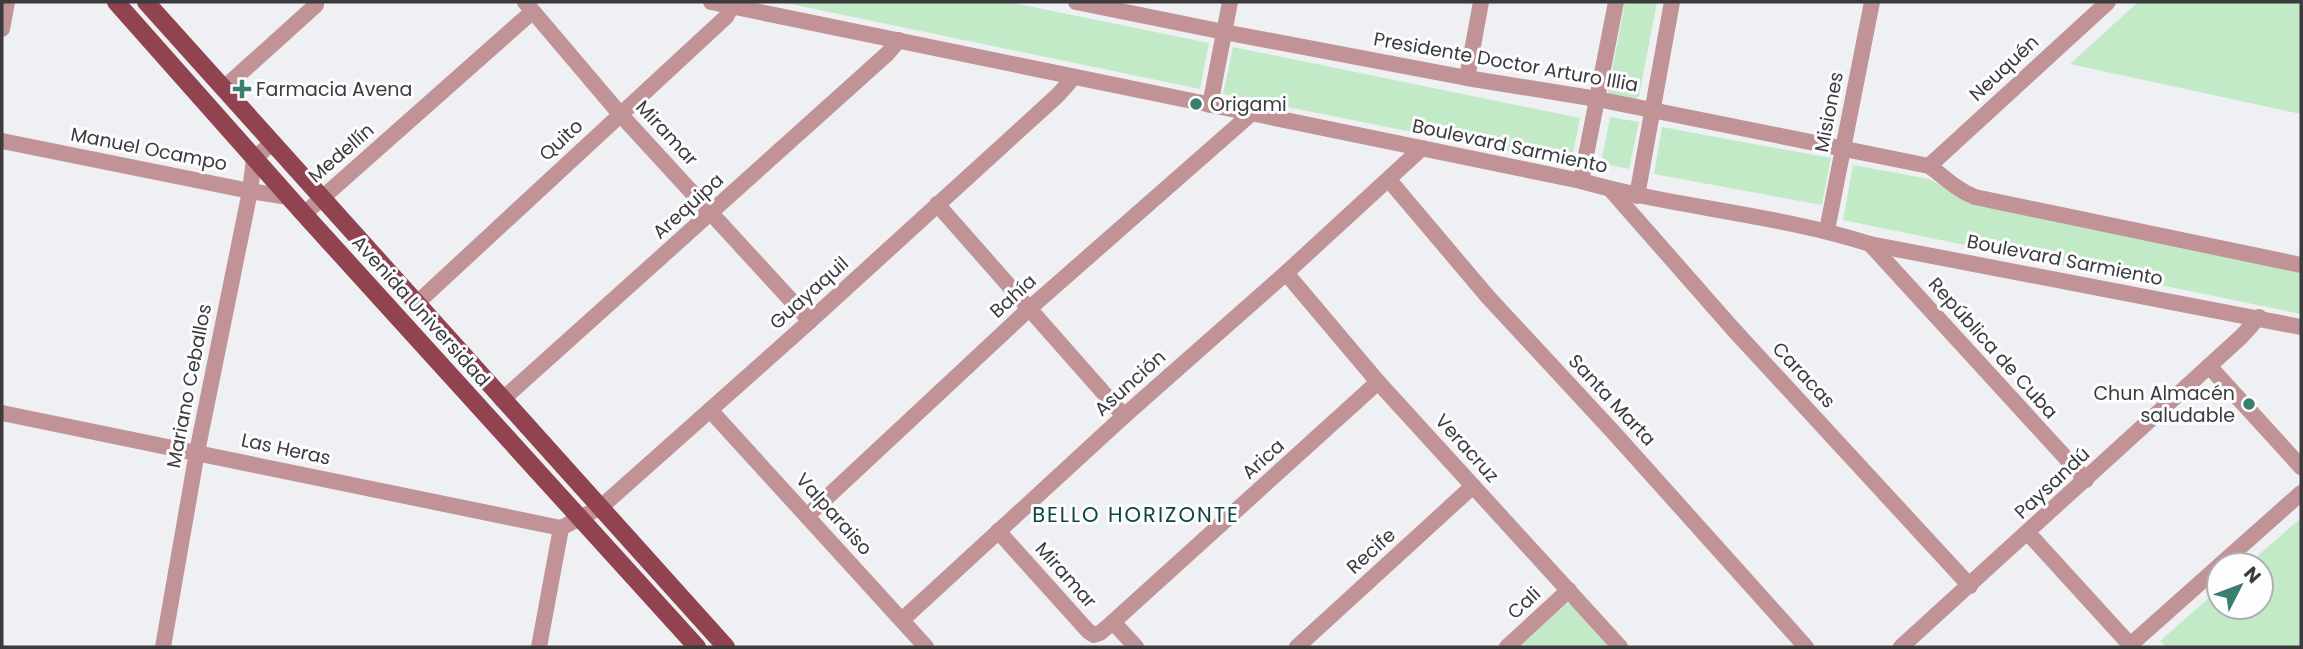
<svg xmlns="http://www.w3.org/2000/svg" width="2303" height="649" font-family="Poppins,sans-serif">
<rect width="100%" height="100%" fill="#eff0f3"/>
<g fill="#c2eac7">
<path d="M781,2h228l200,41 -9,46z"/>
<path d="M1625,2h32l-18,94 -3,4 -27,-6 -1,-2z"/>
<path d="M2138,2h163v112l-231,-50z"/>
<path d="M1233,47l347,71 -9,46 -348,-70z"/>
<path d="M1610,117l29,5 -10,47 -28,-6z"/>
<path d="M1662,127l169,31 -9,47 -168,-31z"/>
<path d="M1853,165l76,14 15,8 357,85v42l-458,-94z"/>
<path d="M2301,518v129h-135l-6,-6 59,-52v18h42v-42h-14z"/>
<path d="M1567,604h4l40,43h-94z"/>
</g>
<g fill="none" stroke-linecap="round" stroke-linejoin="round">
<g stroke="#c19397" stroke-width="16">
<path d="M525,2l95,112 190,207"/>
<path d="M711,2l870,179c95,27 195,33 289,63l431,83"/>
<path d="M1076,2l148,30 243,46 130,21 332,67c16,11 27,24 46,31l326,68"/>
<path d="M2,29l5,-27"/>
<path d="M1467,78l14,-76"/>
<path d="M224,88l92,-83v-3"/>
<path d="M1210,105l20,-103"/>
<path d="M2,141l248,50 38,6"/>
<path d="M1929,166l179,-164"/>
<path d="M1389,180l99,117 127,137 191,213"/>
<path d="M1581,181l35,-179"/>
<path d="M1610,189l123,140 237,257"/>
<path d="M1637,196l35,-194"/>
<path d="M937,204l187,212"/>
<path d="M304,214l228,-202"/>
<path d="M1827,230l45,-228"/>
<path d="M1870,244l216,236"/>
<path d="M1286,273l92,109 242,265"/>
<path d="M417,303l309,-286 8,-15"/>
<path d="M2209,366l92,101"/>
<path d="M502,400l385,-346 12,-14"/>
<path d="M710,410l216,237"/>
<path d="M2,413l559,115"/>
<path d="M807,516l223,-208 222,-195"/>
<path d="M561,528l40,-21 209,-186 248,-226 16,-18"/>
<path d="M998,531l90,100 6,4 6,-2 13,-11 23,25"/>
<path d="M2028,533l104,114"/>
<path d="M2220,565l81,-72"/>
<path d="M902,620l222,-204 162,-143 136,-125"/>
<path d="M1113,622l265,-240"/>
<path d="M163,647l34,-195 53,-261 4,-32 19,-17"/>
<path d="M539,647l22,-119"/>
<path d="M1297,647l176,-161"/>
<path d="M1507,647l62,-57"/>
<path d="M1901,647l341,-311 17,-19"/>
<path d="M2128,647l91,-81"/>
</g>
<g stroke="#91434f" stroke-width="18">
<path d="M116,2l188,212 393,433"/>
<path d="M146,2l580,645"/>
</g>
</g>
<g fill="#3a7e71" stroke="#fdfdff" stroke-width="2.5">
<path d="M238.5 78.5h7v7h7v7h-7v7h-7v-7h-7v-7h7z"/>
<circle cx="1196" cy="104" r="7"/>
<circle cx="2249" cy="404" r="7"/>
</g>
<g text-anchor="middle" dominant-baseline="central" stroke-width="6" stroke-linejoin="round" paint-order="stroke">
<g font-size="19" fill="#3b3b3d" stroke="#fdfdff">
<text transform="translate(1506 62) rotate(10)">Presidente Doctor Arturo Illia</text>
<text transform="translate(2004 68) rotate(-43)">Neuquén</text>
<text transform="translate(1829 112) rotate(-79)">Misiones</text>
<text transform="translate(667 133) rotate(47)">Miramar</text>
<text transform="translate(561 140) rotate(-43)">Quito</text>
<text transform="translate(1510 146) rotate(12)">Boulevard Sarmiento</text>
<text transform="translate(149 149) rotate(11)">Manuel Ocampo</text>
<text transform="translate(341 153) rotate(-41)">Medellín</text>
<text transform="translate(688 206) rotate(-42)">Arequipa</text>
<text transform="translate(2065 260) rotate(11)">Boulevard Sarmiento</text>
<text transform="translate(809 293) rotate(-42)">Guayaquil</text>
<text transform="translate(1013 296) rotate(-42)">Bahía</text>
<text transform="translate(421 311) rotate(48)">Avenida Universidad</text>
<text transform="translate(1993 348) rotate(48)">República de Cuba</text>
<text transform="translate(1804 375) rotate(47)">Caracas</text>
<text transform="translate(1130 383) rotate(-42)">Asunción</text>
<text transform="translate(189 386) rotate(-79)">Mariano Ceballos</text>
<text transform="translate(1612 400) rotate(47)">Santa Marta</text>
<text transform="translate(1467 448) rotate(48)">Veracruz</text>
<text transform="translate(286 449) rotate(12)">Las Heras</text>
<text transform="translate(1263 459) rotate(-42)">Arica</text>
<text transform="translate(2052 483) rotate(-43)">Paysandú</text>
<text transform="translate(834 514) rotate(48)">Valparaiso</text>
<text transform="translate(1371 551) rotate(-42)">Recife</text>
<text transform="translate(1066 575) rotate(48)">Miramar</text>
<text transform="translate(1524 603) rotate(-43)">Cali</text>
</g>
<g font-size="19" fill="#3b3b3d" stroke="#fdfdff" text-anchor="start">
<text x="256" y="89">Farmacia Avena</text>
<text x="1210" y="104">Origami</text>
<text x="2235" y="393" text-anchor="end">Chun Almacén<tspan x="2235" dy="22">saludable</tspan></text>
</g>
<g font-size="21" letter-spacing="2" fill="#0a463d" stroke="#fdfdff">
<text x="1136" y="514">BELLO HORIZONTE</text>
</g>
</g>
<rect width="2303" height="649" fill="none" stroke="#3b3b3d" stroke-width="7"/>
<g transform="translate(2240 586) rotate(48)"><circle r="33" fill="#fdfdff" stroke="#afafb1" stroke-width="2"/>
<path d="M0-5L12 26L0 18L-12 26Z" fill="#3a7e71"/>
<text y="-10" font-size="19" font-weight="bold" text-anchor="middle" fill="#3b3b3d">N</text>
</g>
</svg>
